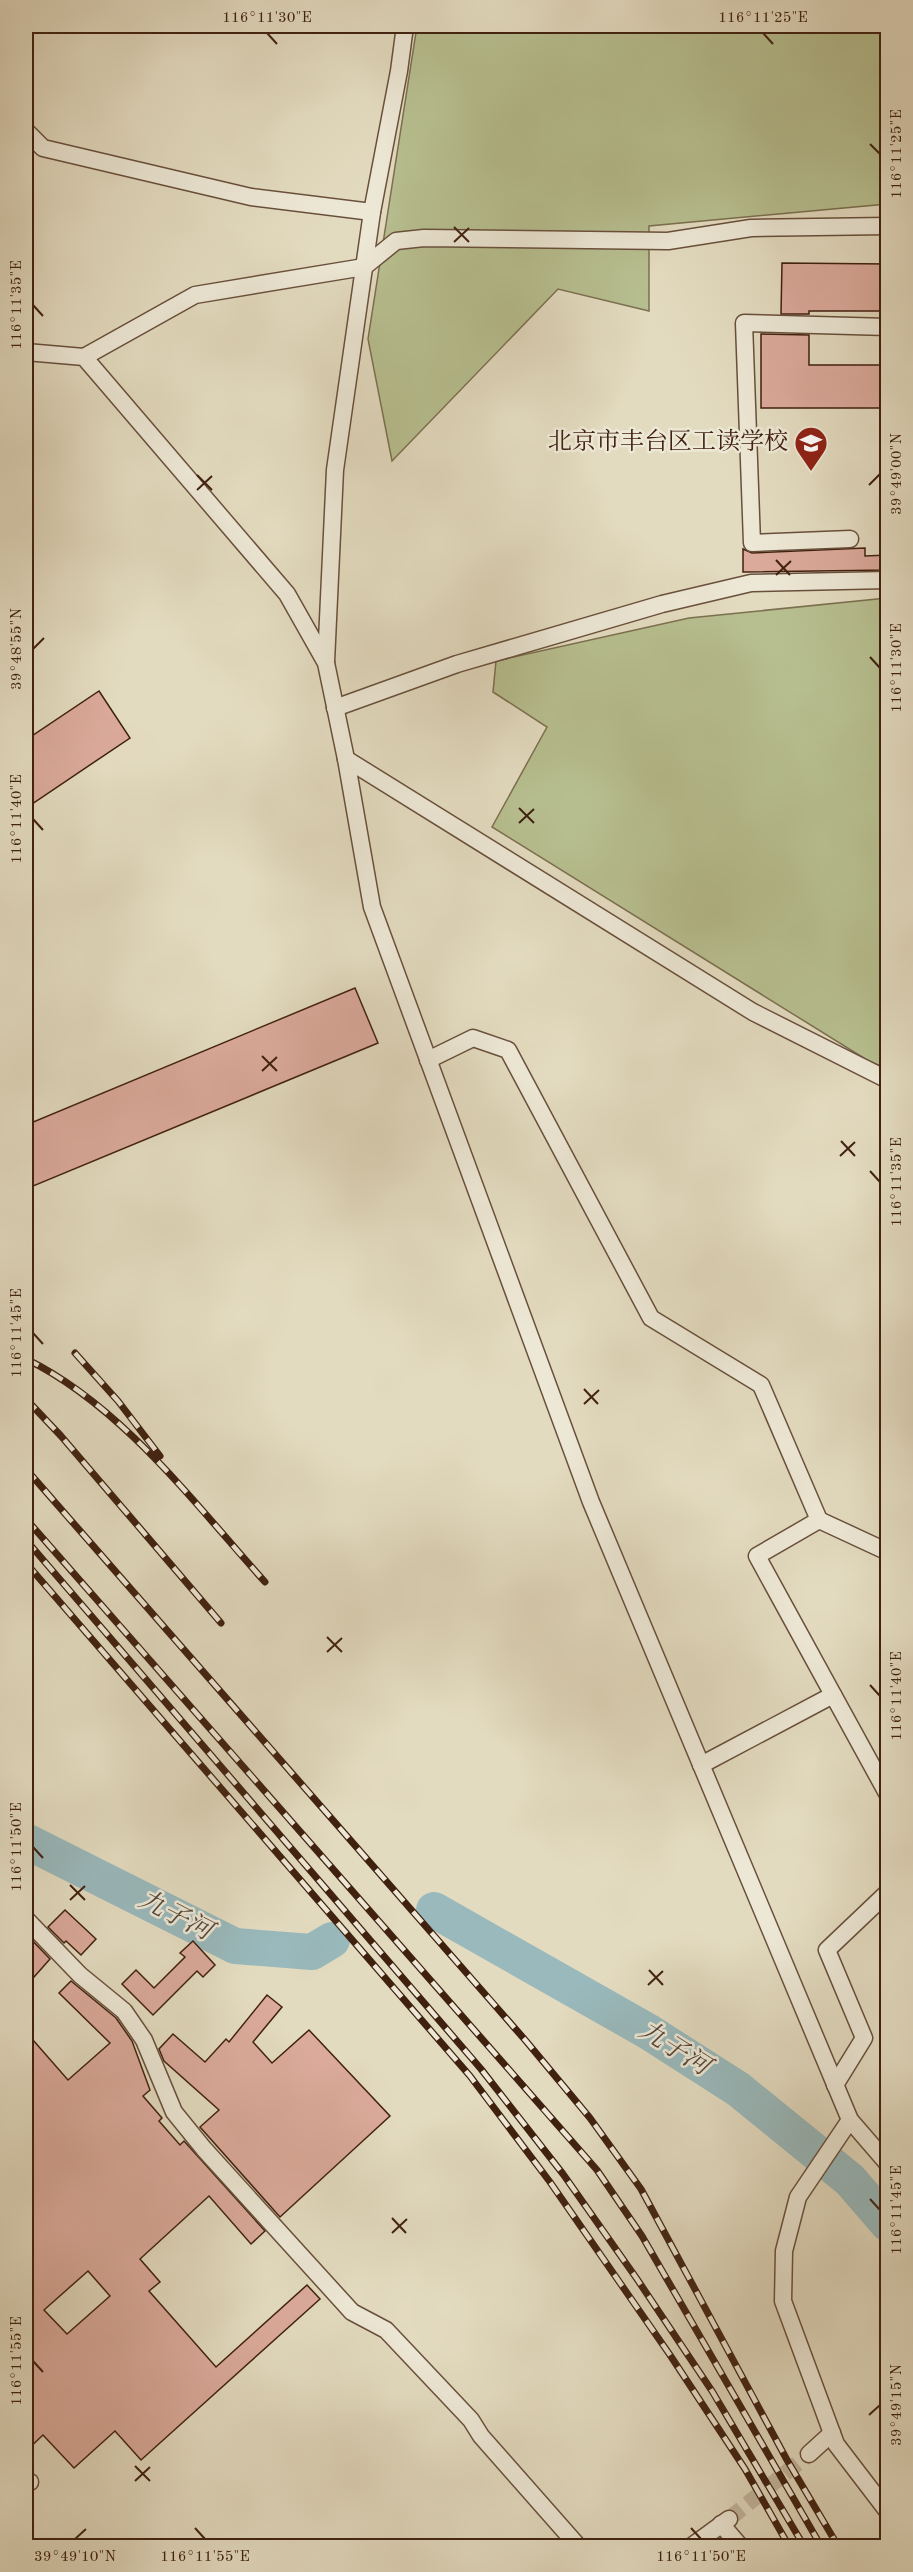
<svg xmlns="http://www.w3.org/2000/svg" width="913" height="2572" font-family="'Old Standard TT','Noto Serif SC',serif">
<rect width="100%" height="100%" fill="#e3dbc0"/>
<filter id="stains"><feTurbulence type="fractalNoise" baseFrequency=".00333" numOctaves="4"/><feColorMatrix values="0 0 0 0 .2 0 0 0 0 .09 0 0 0 0 .02 0 0 0 .5 -.17"/></filter>
<radialGradient id="worn" r=".72"><stop offset=".6" stop-color="#630" stop-opacity="0"/><stop offset="1" stop-color="#630" stop-opacity=".3"/></radialGradient>
<g fill="#b7bf90" stroke="#7c7050" stroke-width="1.5">
<path d="M417,26h470v178l-238,22v85l-91,-22 -166,172 -24,-122z"/>
<path d="M887,598h1l-1,471 -20,-9 -375,-233 55,-100 -54,-35 3,-31 193,-43z"/>
</g>
<g fill="none" stroke-linecap="round" stroke-linejoin="round">
<g stroke="#99b9bc" stroke-width="36">
<path d="M26,1841l209,105 77,6 20,-12"/>
<path d="M434,1910l215,122 89,57 112,91 38,44"/>
</g>
</g>
<g fill="#dbaa9b" stroke="#402110" stroke-width="1.5" fill-rule="evenodd">
<path d="M782,263l106,1v47h-79v3h-28z"/>
<path d="M761,334l48,1v30h79v43h-127z"/>
<path d="M865,548v8l23,-1v15l-145,2v-23l9,4z"/>
<path d="M99,691l31,47 -104,70v-68z"/>
<path d="M355,988l23,55 -352,146v-64z"/>
<path d="M65,1910l31,29 -15,16 -15,-14 -2,2 -16,-16z"/>
<path d="M26,1934l24,25 -24,27z"/>
<path d="M193,1941l22,24 -12,12 -6,-6 -44,44 -31,-31 14,-14 18,18 31,-31 -5,-4z"/>
<path d="M71,1981l45,37 16,23 18,49 -7,6 19,22 -3,3 21,24 4,-4 81,90 -14,13 -42,-48 -69,63 20,23 -11,9 67,76 91,-82 13,14 -179,161 -26,-29 -41,37 -31,-33 -17,16v-419l42,48 42,-37 -51,-50zM88,2271l22,25 -43,38 -23,-24z"/>
<path d="M267,1995l15,12 -29,35 19,21 37,-33 81,86 -110,101 -80,-90 19,-17 -55,-49 -5,-12 14,-15 32,28 21,-23 3,3z"/>
</g>
<g fill="none" stroke-linecap="round" stroke-linejoin="round">
<path stroke="#c2b69d" stroke-width="16" stroke-dasharray="16 8" stroke-linecap="butt" d="M729,2519l80,-65"/>
<defs>
<g id="minor">
<path d="M26,131l17,17 208,49 121,15"/>
<path d="M26,352l58,5 203,237 39,69 20,96 26,148 219,595 259,618 38,44"/>
<path d="M84,357l111,-62 169,-28 32,-26 28,-3 244,3 83,-13 137,-2"/>
<path d="M850,539l-98,4 -8,-220 144,4"/>
<path d="M326,662l9,-192 37,-258 27,-141 6,-45"/>
<path d="M335,708l122,-44 205,-60 89,-21 137,-3"/>
<path d="M346,759l407,253 135,68"/>
<path d="M428,1060l45,-22 35,12 143,268 110,67 58,135"/>
<path d="M888,1552l-69,-32 -62,36 131,239"/>
<path d="M701,1765l132,-70"/>
<path d="M26,1919l54,56 44,36 20,29 30,72 30,37 148,163 34,18 85,90 10,16 97,110"/>
<path d="M835,2085l29,-47 -37,-88 61,-58"/>
<path d="M850,2120l-52,77 -14,54 -1,50 53,143 52,68"/>
<path d="M809,2454l23,-21"/>
<path d="M26,2482h4"/>
<path d="M721,2524l19,22"/>
<path d="M692,2546l37,-27"/>
</g>
</defs>
<use href="#minor" stroke="#69503c" stroke-width="19"/>
<use href="#minor" stroke="#ede8d6" stroke-width="16"/>
<defs>
<g id="rail">
<path d="M75,1353l43,48 42,55"/>
<path d="M26,1359c95,46 169,145 239,223"/>
<path d="M26,1399l35,37 160,187"/>
<path d="M26,1469l500,572 64,77 51,71 146,271 51,86"/>
<path d="M26,1519l571,651 45,66 179,310"/>
<path d="M26,1540l455,529 82,105 74,105 75,112 92,155"/>
<path d="M26,1563l444,513 80,106 120,173 75,114 44,77"/>
</g>
</defs>
<use href="#rail" stroke="#402110" stroke-width="7"/>
<use href="#rail" stroke="#ede8d6" stroke-width="4.5" stroke-dasharray="14" stroke-linecap="butt"/>
</g>
<path fill="none" stroke="#402110" stroke-width="2" d="M267,33l10,11M763,33l10,11M870,144l10,10M454,227l15,15M454,242l15,-14M33,305l10,11M197,475l15,15M869,485l11,-11M197,490l15,-14M776,560l14,15M776,575l15,-14M33,649l11,-11M870,657l10,11M519,808l15,15M33,819l10,11M519,823l15,-14M262,1056l15,15M262,1071l15,-14M841,1141l14,15M840,1156l15,-14M870,1171l10,11M33,1333l10,11M584,1389l14,15M584,1404l15,-14M327,1637l15,15M327,1652l15,-14M870,1685l10,11M33,1847l10,11M70,1885l15,15M70,1900l15,-14M649,1970l14,15M648,1985l15,-14M870,2199l10,11M392,2218l14,15M392,2233l15,-14M33,2361l10,11M869,2415l11,-10M135,2466l15,15M135,2481l15,-14M195,2528l10,11M691,2528l10,11M75,2539l11,-10"/>
<defs>
<symbol id="school-pin" viewBox="-11 -11 22 30"><path d="M0 17L-7.5 6A9.5 9.5 0 1 1 7.5 6Z" fill="#8f2418" stroke="#ede8d6"/><path d="M0-5L7-2L0 1L-7-2ZM-4 1L0 2.5L4 1V4Q0 6-4 4Z" fill="#fff"/></symbol>
</defs>
<g fill-rule="evenodd">
<use href="#school-pin" x="792" y="424" width="38" height="52"/>
</g>
<g text-anchor="middle" dominant-baseline="central" stroke-width="5" stroke-linejoin="round" paint-order="stroke">
<g font-size="24" fill="#402110" stroke="#ede8d6" text-anchor="end">
<text x="788" y="443">北京市丰台区工读学校</text>
</g>
<g font-size="26" font-style="italic" fill="#56473b" stroke="#ede8d6">
<text transform="translate(175 1916) rotate(27)">九子河</text>
<text transform="translate(674 2049) rotate(32)">九子河</text>
</g>
</g>
<rect width="913" height="2572" fill="none" stroke="#e3dbc0" stroke-width="66"/>
<rect x="33" y="33" width="847" height="2506" fill="none" stroke="#402110" stroke-width="2"/>
<g font-size="15" text-anchor="middle" fill="#402110">
<text x="267" y="22">116°11'30"E</text>
<text x="763" y="22">116°11'25"E</text>
<text transform="translate(896 154) rotate(-90)" y="5">116°11'25"E</text>
<text transform="translate(16 305) rotate(-90)" y="5">116°11'35"E</text>
<text transform="translate(896 474) rotate(-90)" y="5">39°49'00"N</text>
<text transform="translate(16 649) rotate(-90)" y="5">39°48'55"N</text>
<text transform="translate(896 668) rotate(-90)" y="5">116°11'30"E</text>
<text transform="translate(16 819) rotate(-90)" y="5">116°11'40"E</text>
<text transform="translate(896 1182) rotate(-90)" y="5">116°11'35"E</text>
<text transform="translate(16 1333) rotate(-90)" y="5">116°11'45"E</text>
<text transform="translate(896 1696) rotate(-90)" y="5">116°11'40"E</text>
<text transform="translate(16 1847) rotate(-90)" y="5">116°11'50"E</text>
<text transform="translate(896 2210) rotate(-90)" y="5">116°11'45"E</text>
<text transform="translate(16 2361) rotate(-90)" y="5">116°11'55"E</text>
<text transform="translate(896 2405) rotate(-90)" y="5">39°49'15"N</text>
<text x="75" y="2561">39°49'10"N</text>
<text x="205" y="2561">116°11'55"E</text>
<text x="701" y="2561">116°11'50"E</text>
</g>
<rect width="100%" height="100%" filter="url(#stains)"/>
<rect width="100%" height="100%" fill="url(#worn)"/>
</svg>
